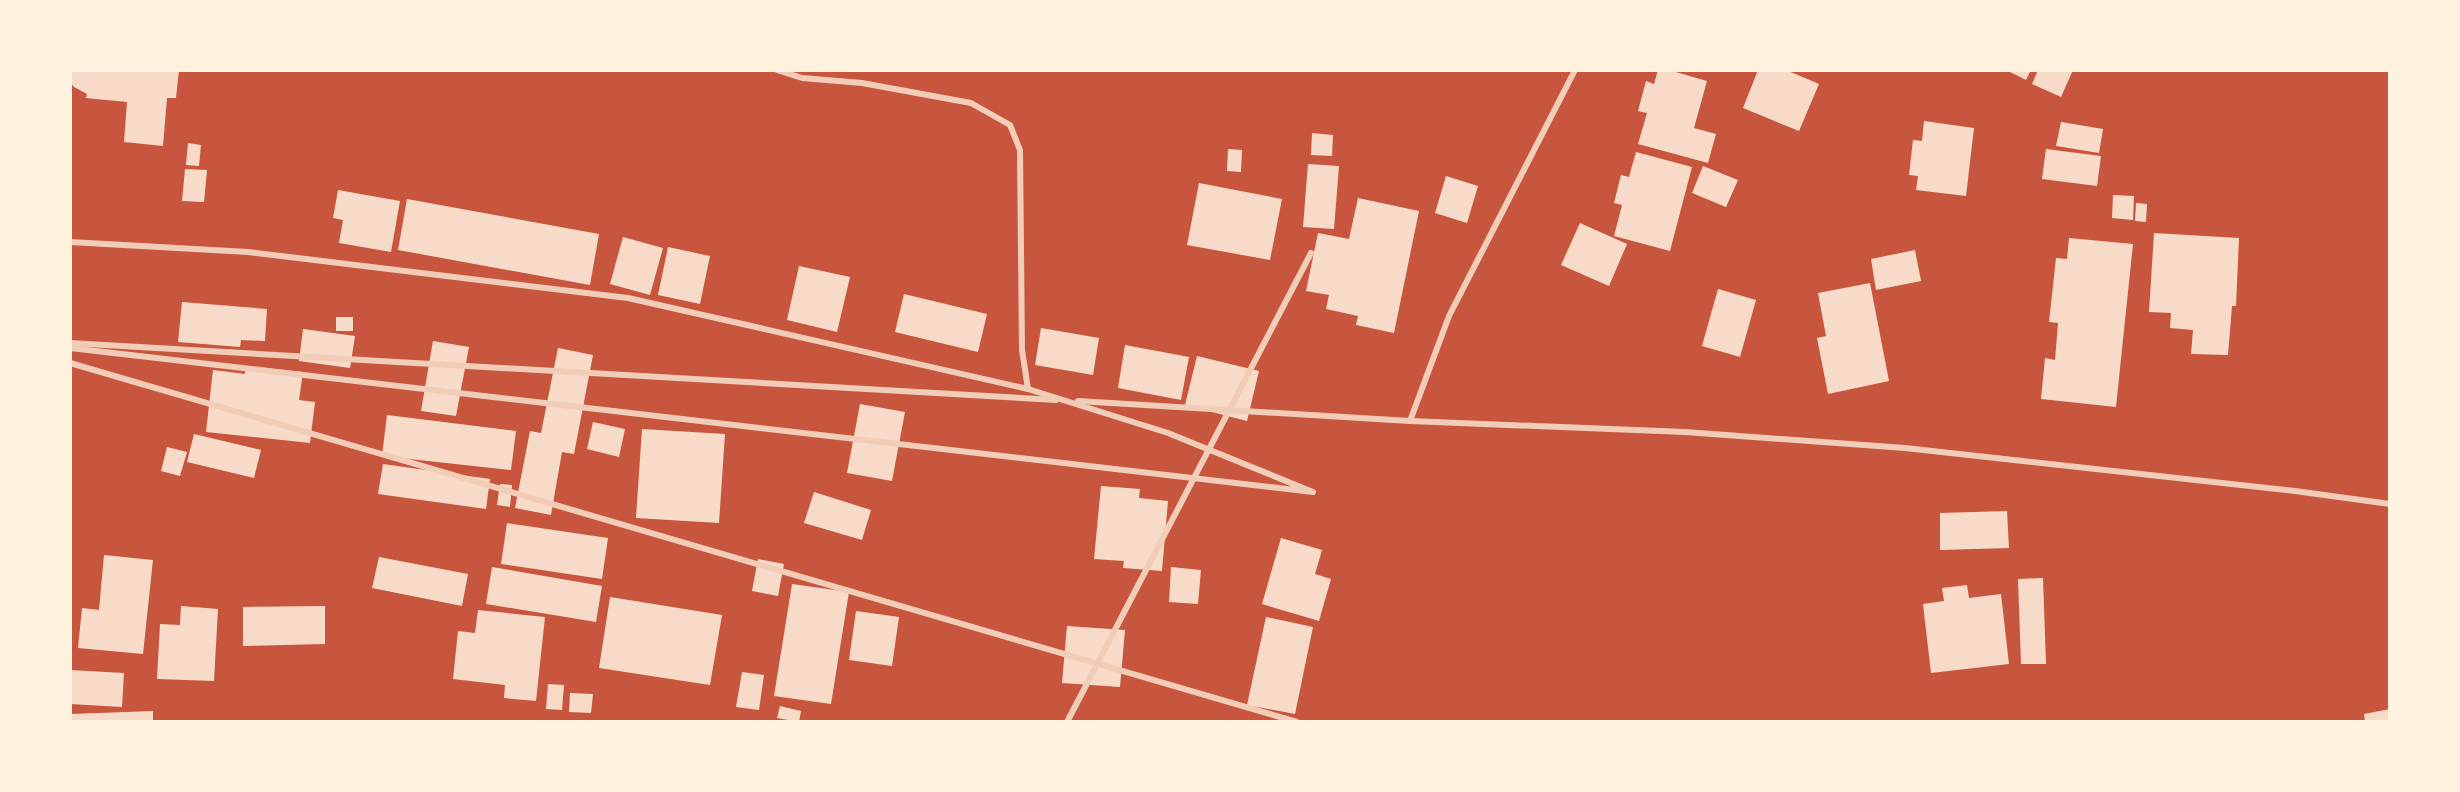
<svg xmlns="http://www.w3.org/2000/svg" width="2460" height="792" font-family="Signika,sans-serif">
<rect width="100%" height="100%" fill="#c8553d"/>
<g fill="#f7dbc8">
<path d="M70,70h109l-3,28h-9l-4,48 -39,-4 3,-40 -41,-4 1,-4 -13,-7 -4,-5z"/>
<path d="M1658,70h11l38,11 -13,47 22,6 -8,29 -70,-19 9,-31 -9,-2 8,-30 8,3z"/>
<path d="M1758,70h28l33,14 -20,47 -56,-23z"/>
<path d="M2006,70h25l-5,10z"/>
<path d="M2038,70h35l-12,27 -29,-13z"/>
<path d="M1924,121l50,7 -8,68 -50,-6 2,-14 -9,-1 4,-35 9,1z"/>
<path d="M2061,122l42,7 -4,24 -43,-7z"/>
<path d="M1312,133l21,2 -1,21 -21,-1z"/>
<path d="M188,143l13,2 -2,21 -13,-1z"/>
<path d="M1228,149l14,1 -1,22 -14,-1z"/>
<path d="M2046,149l55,7 -4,30 -55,-7z"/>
<path d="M1636,152l56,15 -22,84 -56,-15 8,-31 -8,-2 7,-28 8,2z"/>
<path d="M1308,164l31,2 -5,63 -31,-2z"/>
<path d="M1703,166l35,14 -12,27 -34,-14z"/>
<path d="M185,169l22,1 -3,32 -22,-1z"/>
<path d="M1446,176l32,10 -11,37 -32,-10z"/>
<path d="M1199,183l83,16 -12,61 -83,-15z"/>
<path d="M338,190l62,11 -9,51 -52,-9 4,-23 -10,-2z"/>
<path d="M2113,195l21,1 -1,24 -21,-2z"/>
<path d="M1358,198l61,13 -25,122 -38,-8 2,-9 -32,-7 3,-14 -23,-4 12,-58 31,6z"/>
<path d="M407,199l192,35 -9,51 -192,-35z"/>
<path d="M2136,203l11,1 -1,18 -11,-1z"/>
<path d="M1580,223l47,21 -18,42 -48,-21z"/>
<path d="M2154,233l85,5 -3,68h-4l-4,49 -37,-1 2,-24 -23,-2 1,-15 -22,-1z"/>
<path d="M623,237l40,11 -13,47 -40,-11z"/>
<path d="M2069,238l64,6 -17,163 -75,-8 4,-41 10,2 3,-37 -9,-1 7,-64 11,1z"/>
<path d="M668,247l42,9 -10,48 -42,-9z"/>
<path d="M1915,250l6,31 -45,9 -5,-31z"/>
<path d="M799,266l51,11 -13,55 -50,-12z"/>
<path d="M1870,283l19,98 -61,13 -11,-56 9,-2 -8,-43z"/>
<path d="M1718,289l38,11 -16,57 -38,-11z"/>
<path d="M904,294l83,20 -9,38 -83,-20z"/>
<path d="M182,302l85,7 -2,32 -24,-1 -1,7 -62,-5z"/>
<rect x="336" y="317" width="17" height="14"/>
<path d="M1041,328l58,10 -6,37 -58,-10z"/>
<path d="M303,329l52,7 -5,32 -51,-7z"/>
<path d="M433,341l36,6 -13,69 -35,-5z"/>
<path d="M1125,345l64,12 -8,43 -63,-12z"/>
<path d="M558,348l35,7 -19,99 -12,-2 -11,63 -36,-7 15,-77 11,2z"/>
<path d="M1197,356l62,15 -12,50 -62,-16z"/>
<path d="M246,366l57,6 -4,28 16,2 -5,41 -104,-11 7,-62 32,4z"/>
<path d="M860,404l45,8 -13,69 -45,-8z"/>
<path d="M387,415l129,16 -5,39 -129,-14z"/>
<path d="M593,422l32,7 -6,28 -32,-8z"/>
<path d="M642,429l83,5 -6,89 -83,-5z"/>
<path d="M194,434l67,16 -7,28 -67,-16z"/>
<path d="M167,447l20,5 -7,24 -19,-5z"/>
<path d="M383,464l107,15 -4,30 -108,-15z"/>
<path d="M500,484l12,1 -2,22 -13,-2z"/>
<path d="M1101,486l39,3 -1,9 29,3 -6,70 -39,-3 1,-7 -30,-2z"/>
<path d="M814,492l57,18 -9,30 -58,-17z"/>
<path d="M2007,511l2,37 -69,2v-37z"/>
<path d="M507,523l101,15 -6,41 -101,-15z"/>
<path d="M1281,538l41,12 -7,24 16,5 -12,42 -57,-17z"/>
<path d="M104,555l49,5 -10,94 -65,-6 4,-40 17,2z"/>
<path d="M379,557l89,17 -6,32 -90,-18z"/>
<path d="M758,559l26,5 -6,32 -26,-5z"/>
<path d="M492,567l110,19 -6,36 -110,-18z"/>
<path d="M1171,567l30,3 -3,34 -29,-2z"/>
<path d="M2043,578l3,86h-25l-3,-85z"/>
<path d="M792,584l57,8 -18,112 -57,-8z"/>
<path d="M1967,585l2,13 32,-4 8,70 -78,9 -8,-69 21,-3 -2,-13z"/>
<path d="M610,597l112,18 -12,70 -111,-17z"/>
<path d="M181,606l37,3 -4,72 -57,-2 3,-55 20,1z"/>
<path d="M325,606v38l-82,2v-39z"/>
<path d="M478,610l67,7 -9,84 -32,-3 1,-13 -52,-6 5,-48 17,2z"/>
<path d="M856,611l43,6 -7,49 -43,-6z"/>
<path d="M1266,617l47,10 -18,87 -48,-9z"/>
<path d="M1067,626l58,4 -5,57 -58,-4z"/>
<path d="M70,670l54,3 -2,34 -52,-3z"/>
<path d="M742,672l22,3 -5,35 -23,-3z"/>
<path d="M548,684l16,1 -2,25 -16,-1z"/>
<path d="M570,693l23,1 -2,19 -22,-1z"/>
<path d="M780,706l21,5 -2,11 -22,-4z"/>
<path d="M2390,709v13h-25l-1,-8z"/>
<path d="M153,711v11h-83v-8z"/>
</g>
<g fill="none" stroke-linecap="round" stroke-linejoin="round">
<g stroke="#f1ccb7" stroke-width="6">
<path d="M777,70l25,8 60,5 109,20 39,22 10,25 2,200 6,39"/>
<path d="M70,242l178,10 380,46 400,91 140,44 145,59 -1243,-144"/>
<path d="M70,343l986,57"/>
<path d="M70,363l1227,359"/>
<path d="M1078,401l332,20 275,11 220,16 390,43 95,13"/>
<path d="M1410,421l39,-105 126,-246"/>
<path d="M1067,722l244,-469"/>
</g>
</g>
<rect width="2460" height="792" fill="none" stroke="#fff3e0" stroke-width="144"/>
</svg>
